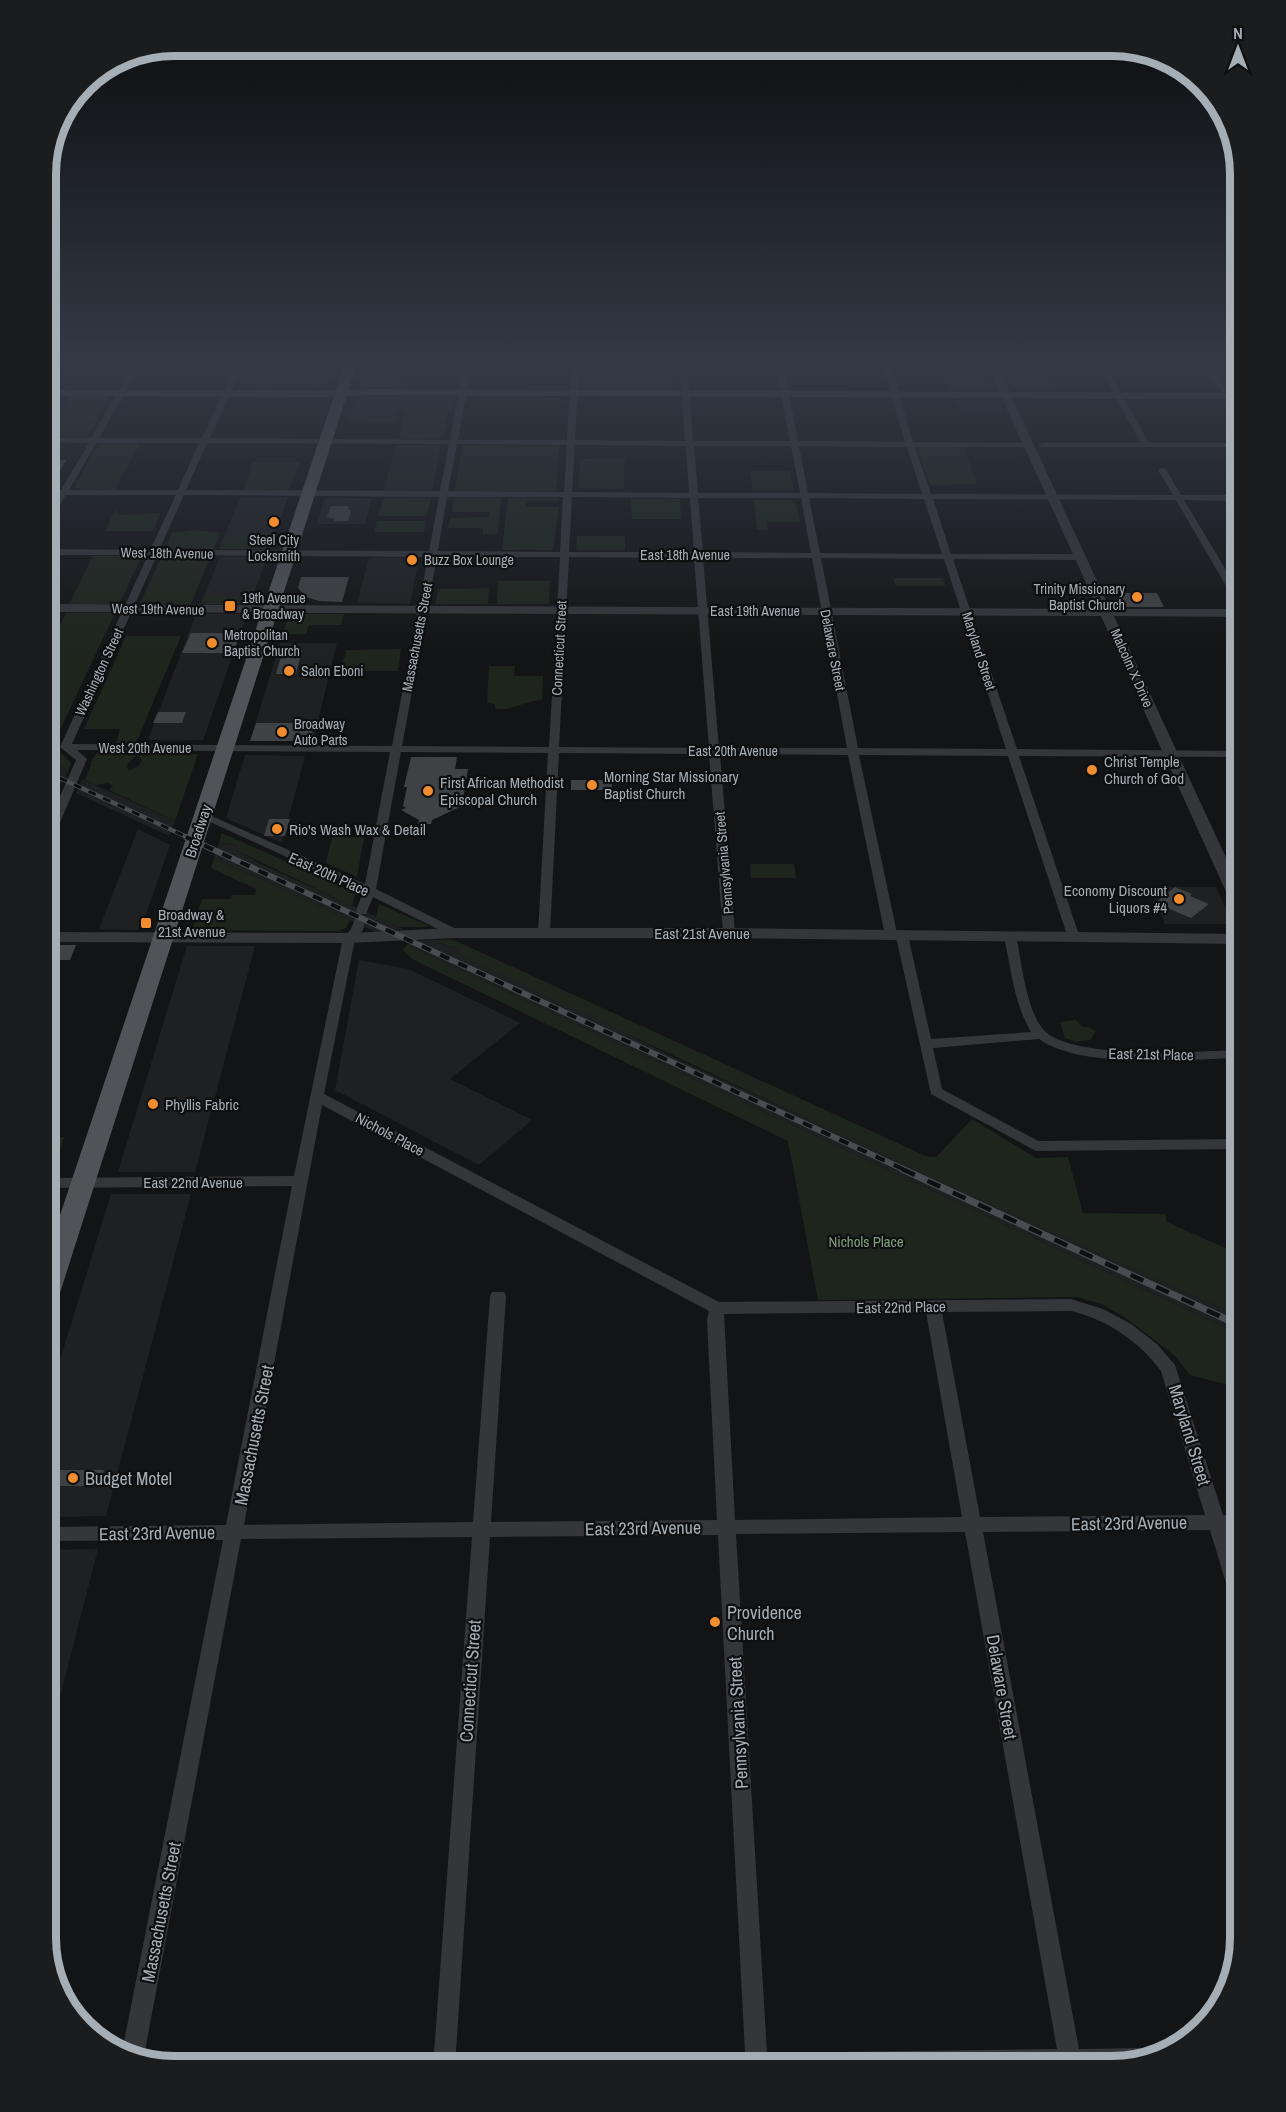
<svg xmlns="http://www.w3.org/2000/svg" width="1286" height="2112" font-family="'Archivo Narrow',sans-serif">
<rect width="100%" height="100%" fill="#131415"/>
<g fill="#1f2022">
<path d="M249,363h57l-3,10h28l-7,18h-86z"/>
<path d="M366,363h43l-7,25h-43z"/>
<path d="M1001,363h41l14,28 -42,-1z"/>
<path d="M357,396h97l-3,16h-53l-3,10 -46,-1z"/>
<path d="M955,400h43l4,11h-42z"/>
<path d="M396,445h45l-9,46h-48z"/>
<path d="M241,497h47l-18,52 -51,-1z"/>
<path d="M325,498h47l-7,26h-48z"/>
<path d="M220,557h47l-17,47h-49z"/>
<path d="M369,558h50l-9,46 -53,-1z"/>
<path d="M196,614h51l-44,126h-55z"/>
<path d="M280,643h57l-24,98h-63z"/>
<path d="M245,755l60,1 -23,87 -56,-25z"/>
<path d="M53,761l6,2 9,9 -9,14 -14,-7v-17z"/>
<path d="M82,779l93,42 -6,15 -93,-43z"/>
<path d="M138,829l32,16 -28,81 -5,4 -38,-1z"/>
<path d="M219,843l17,1 2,2 -2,4 23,13 144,66 -27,3 -162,-74z"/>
<path d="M1150,887h66l17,37h-68z"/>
<path d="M430,940l26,8 221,111 564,258v18l-834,-390 10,-4z"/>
<path d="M187,946h68l-60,226h-77z"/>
<path d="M359,960l50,9 111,54 -70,56 82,41 -53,45 -144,-75z"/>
<path d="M111,1194h80l-85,322 -61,1v-108z"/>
<path d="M98,1549l-53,206v-205z"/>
</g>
<g fill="#1e251d">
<path d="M584,363h87l2,26h-90z"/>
<path d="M940,364h19l4,9 22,-1 8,18h-43z"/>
<path d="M70,396h40l-23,41h-42z"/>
<path d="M477,398h84l-1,10h-90l1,-8z"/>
<path d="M404,412h44l-5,26h-44z"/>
<path d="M104,443l36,1 -26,46 -40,-2 24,-43z"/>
<path d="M463,445l96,1 -3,45h-101z"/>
<path d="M963,446l14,38 -47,1 -14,-38z"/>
<path d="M626,458l-2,4v25l-4,2 -41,-1 1,-29z"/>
<path d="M253,462h47l-12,29h-45z"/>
<path d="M390,465h47l-3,15 -47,-1z"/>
<path d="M750,471h40l4,19h-41z"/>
<path d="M384,498h47l-4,18h-49z"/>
<path d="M454,498h47l-3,36h-15v-6h-35l2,-10 39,-1v-5h-37z"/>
<path d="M508,498h51v3h-34v6h34l-6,43h-51z"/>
<path d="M631,499h49l1,20h-49z"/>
<path d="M754,500h36l6,4 4,18h-33l1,8h-11z"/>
<path d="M115,510l6,5 40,-2 -8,18h-48z"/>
<path d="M377,521h49l-2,11h-50z"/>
<path d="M193,530l27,3 -6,16h-49l7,-16z"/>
<path d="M224,536h50l-4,13h-50z"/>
<path d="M577,536h48v14h-49z"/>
<path d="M93,556h49l-23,48h-50z"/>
<path d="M161,557h49l-19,47h-51z"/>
<path d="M893,578h50l2,8h-49z"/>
<path d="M498,581h52l-1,23h-52z"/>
<path d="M438,589l51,-1 -1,16h-53z"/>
<path d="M204,595l49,1 -3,8h-49z"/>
<path d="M66,613h49l-62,132 18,18 -3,9 -9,-9 -14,-1v-109z"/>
<path d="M289,614h55l-3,11h-32l-3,9h-23z"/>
<path d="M126,636h55l-45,107h-20l4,-14h-36z"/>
<path d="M401,649l-3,22h-57l5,-21z"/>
<path d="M489,666h26l-1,10h29l-1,24c-18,1 -29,11 -47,9v-5l-8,-1z"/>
<path d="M97,753l40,1 -10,11 2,6 10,-6 3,-5 -3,-3 2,-3h57l-23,67 -66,-31 4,-4 -5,-3 -12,2 -11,-5 6,-15 -1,-2z"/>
<path d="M222,833l134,60 -4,13 -116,-56 2,-4 -2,-2 -17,-1z"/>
<path d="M332,837h32l-7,40 -31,-14z"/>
<path d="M214,858l136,62 -4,8 -7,3 -147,-1 10,-31h29l1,-4h23l1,-6 -45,-21z"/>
<path d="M750,864h44l2,14h-45z"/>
<path d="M379,904l48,21 1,2h-29l-23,-10z"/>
<path d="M430,940h24l474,217h8l36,-38 64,39 32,-1 15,56 82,1 2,8 74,33v62l-297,-134 -484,-228v-5l-4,-2z"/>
<path d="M407,945l834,390v53l-51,-13 -15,-19 -48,-37 -23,-14 -27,-8 -259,3 -30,-159 -376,-182 -9,-9z"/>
<path d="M1076,1020l6,7h7l7,4 -6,9 -14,2 -11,-4 -5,-16z"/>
<path d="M64,1137l-11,35h-8v-34z"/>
</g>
<g fill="#3f4245">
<path d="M53,460h13l-7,12h-14v-11z"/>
<path d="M331,506h18l-1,3 3,2 -3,10h-14l1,-2 -8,-2z"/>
<path d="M301,577h48l-7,25 -23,-1 -13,-4 -8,-9z"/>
<path d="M1117,593h40l7,14h-41z"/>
<path d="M191,633h50l-8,20h-51z"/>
<path d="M283,650h19l-6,24h-20z"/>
<path d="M158,712h28l-4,11h-29z"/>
<path d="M256,723h58l-5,18h-59z"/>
<path d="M411,757h46l-2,12h13l-6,37 -30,14 -1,4h-13l1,-4 -18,-10 5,-2 -3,-2 4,-19h-3z"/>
<rect x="571" y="780" width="41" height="10"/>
<path d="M269,819h21l-5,17h-21z"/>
<path d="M1175,887l17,7 -2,2 19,8 -18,14 -36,-15z"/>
<path d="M45,945h31l-6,15h-25z"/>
<path d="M45,1470h59l-4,16h-55z"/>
</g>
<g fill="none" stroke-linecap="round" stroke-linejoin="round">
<g fill="#34363a" fill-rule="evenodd">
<path d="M135,363h7l-43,75h103l34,-75h8l-34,75 240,2 14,-77h8l-14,77h109l4,-77h8l-4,77 110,1 -6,-78h8l6,78h97l-15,-78h8l15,78 107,1 -23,-79h8l23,79 116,1 4,2 -4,2h-114l16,47 242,1 -15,-25 4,-2h3l16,27h60v6l-57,-1 57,95v11l-5,-3 -60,-103 -243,-1 18,55h130l5,3 -5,3 -128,-1 64,190 224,2v6l-222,-1 61,182 -2,3h-8l-2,-3 -60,-182 -149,-1 38,178 5,-2 6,4 23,104 100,-7c-17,-29 -20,-63 -27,-95l6,-4 6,4c6,25 10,72 27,92 27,32 157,22 198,21v8c-52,1 -159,12 -202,-19l-106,9 9,41 96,52 203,-2v10l-205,2 -105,-57 -35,-157 -5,2 -6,-4 -37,-180 -128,-1 15,179 -6,4 -6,-4 -14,-179 -150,-1 -9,180 -6,4 -6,-4 10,-180 -147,-1 -25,137 82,41 2,3 -2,3 -4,1 -81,-40 -7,17h-8l-2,-3 7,-19 -166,-76 6,-3 4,1 158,70 25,-132 -313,-2 10,9 -36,85 -6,3v-17l31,-70 -16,-13 88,-192h-103v-6l105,1 26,-55h-110l-17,29 -4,3v-11l13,-21h-13v-6l16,1 28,-47 -44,-1v-4h46zM96,443h103l-21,47h-109zM207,443l242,1 -9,47 -254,-1zM457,444l110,1 -3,47 -116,-1zM575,445l111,1 3,47 -117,-1zM694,446h97l9,47h-102zM799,446l108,1 15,47 -114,-1zM184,495l255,2 -10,54 -270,-1zM447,497h116l-3,55 -122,-1zM572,497l118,1 4,54h-125zM698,498h103l10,55 -108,-1zM809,498l115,1 18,55 -122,-1zM157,555l271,2 -36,189 -320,-2zM437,557h123l-11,190 -147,-1zM569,557l125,1 15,190 -150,-1zM703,558h109l35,190h-128zM821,558l123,1 62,190 -148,-1z"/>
<path d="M1097,363h7l45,80h92v4h-201l-1,-2 4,-2h98z"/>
<path d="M1202,363h7l24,33 -1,2h-6z"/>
<path d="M359,918l6,4 -2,8 -8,9 -31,155 395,208 352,-3 32,10 28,15 26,20 18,21 48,150h18v14h-14l14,45v37l-7,-2 -2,-6 -22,-73 -227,2 96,517 68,-1 8,3 2,6 -44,10h-604l3,-8 8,-3 225,-3 -27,-518 -228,2 -35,530h-22l39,-530 -231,2 -97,517 -1,3 -21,-7 101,-512 -178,1v-14l181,-2 66,-339 -247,2v-10l249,-2 49,-238 8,-9 4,-10zM322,1105l387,206 -2,9 10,200 -226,2 15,-226 -2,-4h-12l-2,4 -17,226 -229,3zM1071,1311c35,8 69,31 90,60l44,144 -225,2 -38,-205zM926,1312l36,205 -227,3 -11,-206zM965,1532l92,517 -290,4 -31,-519z"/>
</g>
<g fill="#34363a" fill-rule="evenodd">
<path d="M986,363h10l114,246h131v8l-127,-1 127,274v22l-8,-5 -132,-291 -1056,-4v-8l1053,5z"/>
<path d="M454,928h275l512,6v10l-512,-6h-275l-105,5 -304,-1v-10l304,1z"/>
</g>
<path fill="#42464a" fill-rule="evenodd" d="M372,389l869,4v6l-869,-4 -50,2 -277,-1v-6l277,1z"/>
<path fill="#505459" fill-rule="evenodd" d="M345,363h12l-299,936 -4,7 -9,3v-49z"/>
<defs>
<path id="rail-far2" d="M45,771l144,67"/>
<path id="rail-far1" d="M186,837l719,333"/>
<path id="rail" d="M902,1169l339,157"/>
</defs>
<use href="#rail-far2" stroke="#494d51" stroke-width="4.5"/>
<use href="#rail-far1" stroke="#494d51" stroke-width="6"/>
<use href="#rail" stroke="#494d51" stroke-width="7"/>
<use href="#rail-far2" stroke="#0e0f10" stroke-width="3" stroke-dasharray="8" stroke-linecap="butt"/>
<use href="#rail-far1" stroke="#0e0f10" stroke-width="4" stroke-dasharray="10" stroke-linecap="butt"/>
<use href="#rail" stroke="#0e0f10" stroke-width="4.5" stroke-dasharray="14" stroke-linecap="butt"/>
</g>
<linearGradient id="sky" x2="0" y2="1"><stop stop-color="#0a0b0c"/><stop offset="0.55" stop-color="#333a46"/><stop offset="1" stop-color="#333a46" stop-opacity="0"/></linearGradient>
<rect width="1286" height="659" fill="url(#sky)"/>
<g fill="#f18c2f" stroke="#0e0f10" stroke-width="2">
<circle cx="274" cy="522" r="6"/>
<circle cx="412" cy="560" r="6"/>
<circle cx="1137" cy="597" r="6"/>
<rect x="224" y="600" width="12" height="12" rx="3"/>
<circle cx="212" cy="643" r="6"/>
<circle cx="289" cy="671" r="6"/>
<circle cx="282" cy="732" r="6"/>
<circle cx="1092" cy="770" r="6"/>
<circle cx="592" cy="785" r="6"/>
<circle cx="428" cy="791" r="6"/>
<circle cx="277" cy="829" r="6"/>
<circle cx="1179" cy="899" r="6"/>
<rect x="140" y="917" width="12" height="12" rx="3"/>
<circle cx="153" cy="1104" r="6"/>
<circle cx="73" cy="1478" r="6"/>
<circle cx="715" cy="1622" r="6"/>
</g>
<g text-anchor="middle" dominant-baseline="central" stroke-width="4.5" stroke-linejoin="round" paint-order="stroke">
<g font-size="14" fill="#a5adb5" stroke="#0e0f10" text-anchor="start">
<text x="274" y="540" text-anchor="middle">Steel City<tspan x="274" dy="16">Locksmith</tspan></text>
<text x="424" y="560">Buzz Box Lounge</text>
<text x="1125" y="589" text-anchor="end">Trinity Missionary<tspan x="1125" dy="16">Baptist Church</tspan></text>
<text x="242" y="598">19th Avenue<tspan x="242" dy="16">&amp; Broadway</tspan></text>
<text x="224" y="635">Metropolitan<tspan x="224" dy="16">Baptist Church</tspan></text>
<text x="301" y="671">Salon Eboni</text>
<text x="294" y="724">Broadway<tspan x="294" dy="16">Auto Parts</tspan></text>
</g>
<g font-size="14" fill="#a5adb5" stroke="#0e0f10">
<text transform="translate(167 553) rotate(1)">West 18th Avenue</text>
<text x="685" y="555">East 18th Avenue</text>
<text transform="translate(158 609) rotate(1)">West 19th Avenue</text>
<text x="755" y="611">East 19th Avenue</text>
<text transform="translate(417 637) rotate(-79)">Massachusetts Street</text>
<text transform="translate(559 648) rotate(-87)">Connecticut Street</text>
<text transform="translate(833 650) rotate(79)">Delaware Street</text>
<text transform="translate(979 651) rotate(72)">Maryland Street</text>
<text transform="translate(1132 668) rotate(66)">Malcolm X Drive</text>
<text transform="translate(99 672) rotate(-65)">Washington Street</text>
<text x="145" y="748">West 20th Avenue</text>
<text x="733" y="751">East 20th Avenue</text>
<text transform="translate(724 863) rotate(-95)">Pennsylvania Street</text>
</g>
<g font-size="15" fill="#a5adb5" stroke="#0e0f10" text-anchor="start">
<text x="1104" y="761">Christ Temple<tspan x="1104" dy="17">Church of God</tspan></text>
<text x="604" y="776">Morning Star Missionary<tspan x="604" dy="17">Baptist Church</tspan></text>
<text x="440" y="782">First African Methodist<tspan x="440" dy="17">Episcopal Church</tspan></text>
<text x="289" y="829">Rio's Wash Wax &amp; Detail</text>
<text x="1167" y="890" text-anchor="end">Economy Discount<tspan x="1167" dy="17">Liquors #4</tspan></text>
<text x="158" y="914">Broadway &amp;<tspan x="158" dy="17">21st Avenue</tspan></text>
<text x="165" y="1104">Phyllis Fabric</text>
</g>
<g font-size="15" fill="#a5adb5" stroke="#0e0f10">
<text transform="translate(198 831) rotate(-72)">Broadway</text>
<text transform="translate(329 874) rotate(24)">East 20th Place</text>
<text x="702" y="933">East 21st Avenue</text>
<text transform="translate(1151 1054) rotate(1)">East 21st Place</text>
<text transform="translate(390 1134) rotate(28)">Nichols Place</text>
<text x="193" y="1182">East 22nd Avenue</text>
<text transform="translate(901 1307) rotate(-1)">East 22nd Place</text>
</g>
<g font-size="15" fill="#80a07c" stroke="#0e0f10">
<text x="866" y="1241">Nichols Place</text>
</g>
<g font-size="18" fill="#a5adb5" stroke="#0e0f10">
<text transform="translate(254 1435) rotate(-79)">Massachusetts Street</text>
<text transform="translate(1190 1435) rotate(73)">Maryland Street</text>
<text transform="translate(1129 1523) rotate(-1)">East 23rd Avenue</text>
<text transform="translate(643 1528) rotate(-1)">East 23rd Avenue</text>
<text transform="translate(157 1533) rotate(-1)">East 23rd Avenue</text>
<text transform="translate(470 1681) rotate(-86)">Connecticut Street</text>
<text transform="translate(1002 1687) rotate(80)">Delaware Street</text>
<text transform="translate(738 1723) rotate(-93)">Pennsylvania Street</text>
<text transform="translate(161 1912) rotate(-79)">Massachusetts Street</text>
</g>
<g font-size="18" fill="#a5adb5" stroke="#0e0f10" text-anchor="start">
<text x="85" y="1478">Budget Motel</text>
<text x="727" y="1612">Providence<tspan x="727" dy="21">Church</tspan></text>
</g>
</g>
<path d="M0 0H1286V2112H0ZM174 56H1112A118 118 0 0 1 1230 174V1938A118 118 0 0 1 1112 2056H174A118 118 0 0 1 56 1938V174A118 118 0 0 1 174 56Z" fill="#1a1c1d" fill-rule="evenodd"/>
<path fill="none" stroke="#a5adb5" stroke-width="8" d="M174 56H1112A118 118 0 0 1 1230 174V1938A118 118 0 0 1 1112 2056H174A118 118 0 0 1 56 1938V174A118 118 0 0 1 174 56Z"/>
<g transform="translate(1238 48)" stroke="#0e0f10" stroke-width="4.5" paint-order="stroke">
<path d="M0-4.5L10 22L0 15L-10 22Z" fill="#a5adb5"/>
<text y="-9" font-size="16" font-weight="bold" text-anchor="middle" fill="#a5adb5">N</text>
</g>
</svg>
